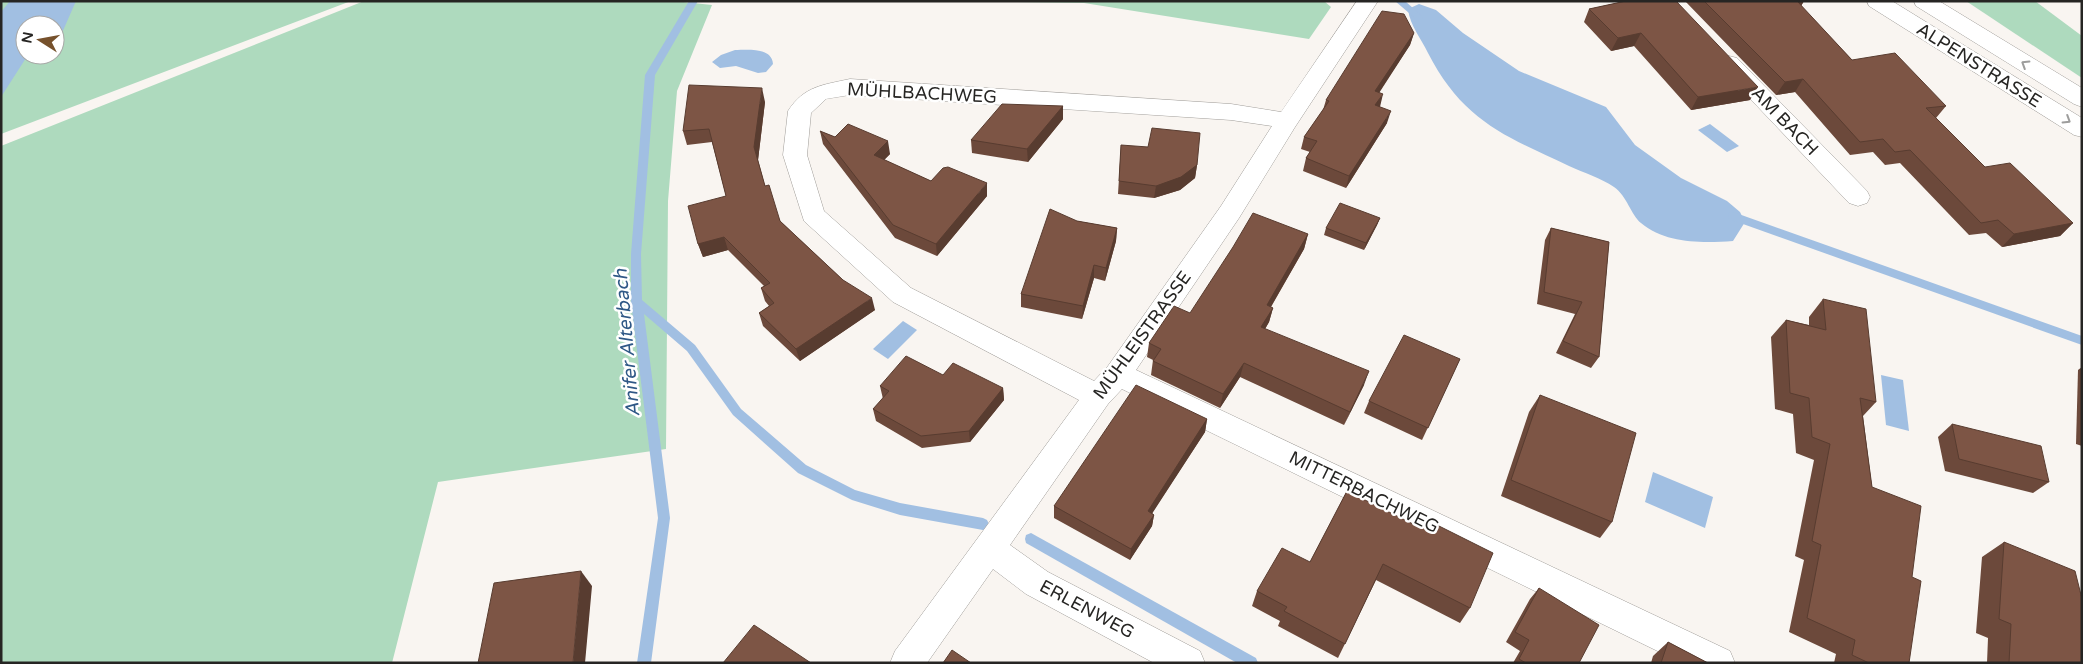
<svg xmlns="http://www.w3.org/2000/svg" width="2083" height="664" font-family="'Varela Round',sans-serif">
<rect width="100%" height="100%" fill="#f9f5f1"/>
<g fill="#aedabe" fill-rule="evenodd">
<path d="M1,1h350l-350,133zM25,25h30v30h-30z"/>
<path d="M364,1h310l38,4 -35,86 -9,110 -2,248 -228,33 -46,181h-391v-517z"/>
<path d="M944,1h380l7,6 -22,32 -225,-36z"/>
<path d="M1966,1h69l47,35v42z"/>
</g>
<g fill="#a1bfe2">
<path d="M10,1h66l-14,32 -7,5v-13h-30v30h5l-4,3 -25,39v-85z"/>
<path d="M1419,4l17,6 27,23 56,38 87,36 29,38 46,33 46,23 13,11 5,10 -12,19c-30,2 -67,3 -92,-18 -10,-8 -14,-27 -27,-36 -13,-9 -30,-14 -45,-21 -64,-30 -106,-45 -141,-113 -7,-15 -18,-27 -20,-44z"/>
<path d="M735,50c13,0 37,-3 38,14l-7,8 -8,1 -22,-7 -16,2 -8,-6 9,-7z"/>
<path d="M1710,124l29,22 -12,6 -29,-22z"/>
<path d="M903,321l14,9 -29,29 -15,-10z"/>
<path d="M1881,375l22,5 6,51 -23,-6z"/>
<path d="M1653,472l60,25 -8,31 -60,-26z"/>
</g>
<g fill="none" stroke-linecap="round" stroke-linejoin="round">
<g fill="#a1bfe2" fill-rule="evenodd">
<path d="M689,1h9l-43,74 -14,179 1,46 53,45 46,64 65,56 49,25 45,13 83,15 4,2 2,4 -2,4 -4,2 -83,-15 -48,-15 -54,-27 -65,-58 -46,-64 -43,-37 26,204 -19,145h-14l21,-145 -27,-216v-48l14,-179z"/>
<path d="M1395,1h10l18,16 -1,2h-6z"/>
<path d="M1733,212l349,124v9l-353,-126 -1,-3 1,-3z"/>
<path d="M1031,533l225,125 2,5h-21l-211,-120 -1,-4 1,-4z"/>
</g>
<defs>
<g id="minor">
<path d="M1357,1h21l-83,126 -56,91 -103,152 594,281 5,12h-53l-560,-274 -14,15 -98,141 38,27 152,79 5,12h-51l-128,-69 -33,-25 -66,94h-37l5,-12 184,-251 -186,-98 -89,-81 -21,-66 5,-44c16,-25 35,-26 62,-32l381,25 50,8zM850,95l381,25 41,6 -51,80 -113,160 -14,15 -183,-93 -87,-77 -17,-56 4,-42 15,-14z"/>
<path d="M1729,56l8,2 130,133 3,6 -3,6 -9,3 -9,-3 -128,-135 -3,-5 3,-5z"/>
</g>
<g id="major">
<path d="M1867,1h25l190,117v19l-8,-2 -205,-129z"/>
<path d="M1914,1h25l143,87v19l-8,-3 -158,-98z"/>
</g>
</defs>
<use href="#minor" stroke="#9f9c98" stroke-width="1"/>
<use href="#major" stroke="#9f9c98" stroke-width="1"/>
<use href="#minor" fill="#fff" fill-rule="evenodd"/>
<use href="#major" fill="#fff" fill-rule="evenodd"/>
</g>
<g fill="#6c493b">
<path d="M1626,1l124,99 -59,10 -57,-64 -23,5 -27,-29 5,-13z"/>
<path d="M1685,1h119l-3,5 51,54 94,46 -10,12 49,49 88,56 -13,13 -58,11 -16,-14 -17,2 -69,-72 -15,2 -12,-13 -23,3 -55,-63 -19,3z"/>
<path d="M1414,33l-4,12 -31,47 1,15 7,16 -41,65 -43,-17 3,-13 4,-6 -9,-3 3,-12 19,-27 3,-10z"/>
<path d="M765,102l-7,58 7,26 15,35 95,89 -75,51 -37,-35 -4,-13 10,-7 -4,-5 -4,-13 3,-2 -36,-36 -25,7 -5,-13 28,-48 -14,-54 -25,3 -4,-14z"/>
<path d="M1063,106v13l-35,43 -56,-9 -1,-13z"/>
<path d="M820,131l15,6 55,17 -6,6 47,21 56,15 -50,60 -42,-18 -72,-94z"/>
<path d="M1121,145l76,20 -2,13 -15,12 -26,8 -36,-4z"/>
<path d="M1380,218l-3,7 -13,25 -40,-15 2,-7z"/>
<path d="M1077,221l40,7 -1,13 -11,40 -11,-3 -12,41 -61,-12v-13z"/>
<path d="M1551,228l58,14 -10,115 -8,11 -35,-15 19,-39 -38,-10 8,-64z"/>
<path d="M1308,234l-4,15 -33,58 2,1 -4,14 -4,7 99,56 -20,40 -104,-48 -20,31 -69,-33 2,-15 -6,-3 2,-14 41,-30z"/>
<path d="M1823,299l53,103 -13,14 9,71 40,90 -3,86h-75l2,-9 -47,-22 15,-72 -9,-4 19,-96 -18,-7 -3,-39 -18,-5 -4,-72 15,-17 23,5v-8z"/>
<path d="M1460,359l-38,81 -58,-27 5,-12z"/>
<path d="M2082,367v79l-6,-2 2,-74z"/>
<path d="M943,375l60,13 1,12 -34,42 -48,6 -46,-27 -3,-12 10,-10 -3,-13z"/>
<path d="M1540,395l72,127 -12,16 -99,-42 28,-84z"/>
<path d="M1207,419l-2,13 -53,81 2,2 -2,11 -22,34 -76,-42v-12z"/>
<path d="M1952,424l97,58 -16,11 -88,-22 -7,-34z"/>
<path d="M1347,491l123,117 -10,15 -84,-43 -38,78 -60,-32 2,-5 -28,-15 5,-15 53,-29z"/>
<path d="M2004,542l78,121h-95l1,-25 -12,-5 6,-76z"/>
<path d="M1539,588l40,75h-66l7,-12 -14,-9 24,-43z"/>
<path d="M1668,642l40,21h-57l2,-7z"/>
</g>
<g fill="#583c30">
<path d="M1799,1h5l-6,10v-9z"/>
<path d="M1414,33l-4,12 -38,59 3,-13z"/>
<path d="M1641,33l-7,13 -23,5 7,-13z"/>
<path d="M1803,79l-8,13 -19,3 9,-13z"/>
<path d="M1758,87l-8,13 -59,10 7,-13z"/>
<path d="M762,88l3,14 -7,58 -4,-13z"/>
<path d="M1383,94l-3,13 -5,-2z"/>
<path d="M1063,106v13l-35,43 -1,-13z"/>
<path d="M1391,111l-4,12 -41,65 3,-12z"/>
<path d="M888,141l2,13 -14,14 -2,-13z"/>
<path d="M1197,165l-2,13 -15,12 -26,8 2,-12z"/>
<path d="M987,183v13l-50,60 -1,-12z"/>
<path d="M1380,218l-3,7 -13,25 2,-7z"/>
<path d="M2073,223l-13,13 -58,11 12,-13z"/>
<path d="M1117,228l-1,13 -11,40 1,-13z"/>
<path d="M1308,234l-4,15 -41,71 4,-15z"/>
<path d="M724,237l4,13 -25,7 -5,-13z"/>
<path d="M1094,265v13l-12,41 1,-13z"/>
<path d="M872,298l3,12 -75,51 -4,-12z"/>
<path d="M1273,308l-4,14 -11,19 3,-14z"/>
<path d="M1244,363l-4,14 -20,31 3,-14z"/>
<path d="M1369,371l-5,14 -20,40 6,-13z"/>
<path d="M1003,388l1,12 -34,42 -1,-11z"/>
<path d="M1207,419l-2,13 -59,91 2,-12z"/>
<path d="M1154,515l-2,11 -22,34 1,-11z"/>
<path d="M581,571l11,15 -7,77h-12z"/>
</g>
<g fill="#7d5545" stroke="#583c30">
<path d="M1626,1h50l82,86 -60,10 -57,-64 -23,5 -29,-29z"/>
<path d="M1704,1h95l-1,1 54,58 43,-7 51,53 -20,2 59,59 25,-4 63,60 -59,11 -16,-14 -17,3 -71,-73 -15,2 -12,-13 -23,3 -57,-63 -18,3z"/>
<path d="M1382,11l22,3 10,19 -39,58 8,3 -8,11 16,6 -42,65 -43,-18 11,-17 -13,-4 25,-36 -3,-1z"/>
<path d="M689,85l73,3 -8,59 11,39 4,-1 11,36 63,59 29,18 -76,51 -37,-36 15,-10 -13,-15 9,-5 -46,-46 -26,7 -10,-38 38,-10 -17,-67 -26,2z"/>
<path d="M1002,104l61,2 -36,43 -56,-9z"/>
<path d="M848,124l40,17 -14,14 57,26 12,-13 5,-1 39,16 -51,61 -43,-19 -73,-94 15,6z"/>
<path d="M1152,128l48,5 -3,32 -16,12 -25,9 -37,-5 2,-36 27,2z"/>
<path d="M1340,203l40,15 -14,25 -40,-15z"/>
<path d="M1050,209l27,12 40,7 -11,40 -12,-3 -11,41 -62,-12z"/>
<path d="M1253,213l55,21 -41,71 6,3 -12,19 108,44 -19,41 -106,-49 -21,31 -70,-33 8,-12 -12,-6 25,-37 16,7 43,-66z"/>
<path d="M1551,228l58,14 -10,115 -36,-16 19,-39 -38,-10z"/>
<path d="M1823,299l43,10 10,93 -16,-4 12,89 49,19 -9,71 9,4 -12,82h-40l-17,-8 3,-15 -48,-22 14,-73 -9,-4 18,-97 -18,-7 -3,-39 -19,-5 -4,-73 40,10z"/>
<path d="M1404,335l56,24 -32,69 -59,-27z"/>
<path d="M906,356l37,19 10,-12 50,25 -34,43 -48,5 -48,-27 16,-18 -9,-5z"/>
<path d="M1136,385l71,34 -59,92 6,4 -23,34 -77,-43z"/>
<path d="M1540,395l96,38 -24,89 -101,-42z"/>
<path d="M1952,424l89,22 8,36 -90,-23z"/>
<path d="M1347,491l70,35 4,-9 72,36 -23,55 -87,-44 -38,80 -61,-33 3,-4 -30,-16 25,-43 28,14z"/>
<path d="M2004,542l71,29 7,28v64h-73l2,-39 -12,-5z"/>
<path d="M581,571l-8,92h-95l16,-80z"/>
<path d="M1539,588l60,37 -20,38h-53l-7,-4 10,-19 -14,-8z"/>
<path d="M754,625l57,38h-88z"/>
<path d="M1668,642l40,21h-47z"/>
<path d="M952,650l19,13h-28z"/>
</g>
<defs><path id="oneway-chevron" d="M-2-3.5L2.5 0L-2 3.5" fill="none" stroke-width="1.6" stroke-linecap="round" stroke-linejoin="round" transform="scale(1.25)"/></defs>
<g stroke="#9d9d9c">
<use href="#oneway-chevron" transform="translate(2025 64) rotate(-148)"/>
<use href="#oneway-chevron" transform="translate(2067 120) rotate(32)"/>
</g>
<g text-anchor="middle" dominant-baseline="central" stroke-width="5" stroke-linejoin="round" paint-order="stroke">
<g font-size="18" fill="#262523" stroke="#fff">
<text transform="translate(1979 65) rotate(32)">ALPENSTRASSE</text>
<text transform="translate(922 93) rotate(3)">MÜHLBACHWEG</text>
<text transform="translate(1785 121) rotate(46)">AM BACH</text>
<text transform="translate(1142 335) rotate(-54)">MÜHLEISTRASSE</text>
<text transform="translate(1364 492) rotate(26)">MITTERBACHWEG</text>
<text transform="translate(1087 609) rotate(28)">ERLENWEG</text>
</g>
<g font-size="19" font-style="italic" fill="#2f5886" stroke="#fff">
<text transform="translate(627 343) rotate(-95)">Anifer Alterbach</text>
</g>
</g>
<rect width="2083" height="664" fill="none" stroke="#262523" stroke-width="5"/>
<g transform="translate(40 40) rotate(281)"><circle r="24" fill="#ffffff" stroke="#a8a8a7"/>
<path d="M0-4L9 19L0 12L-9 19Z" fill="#76512c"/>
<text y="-8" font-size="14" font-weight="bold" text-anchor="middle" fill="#262523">N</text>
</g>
</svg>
